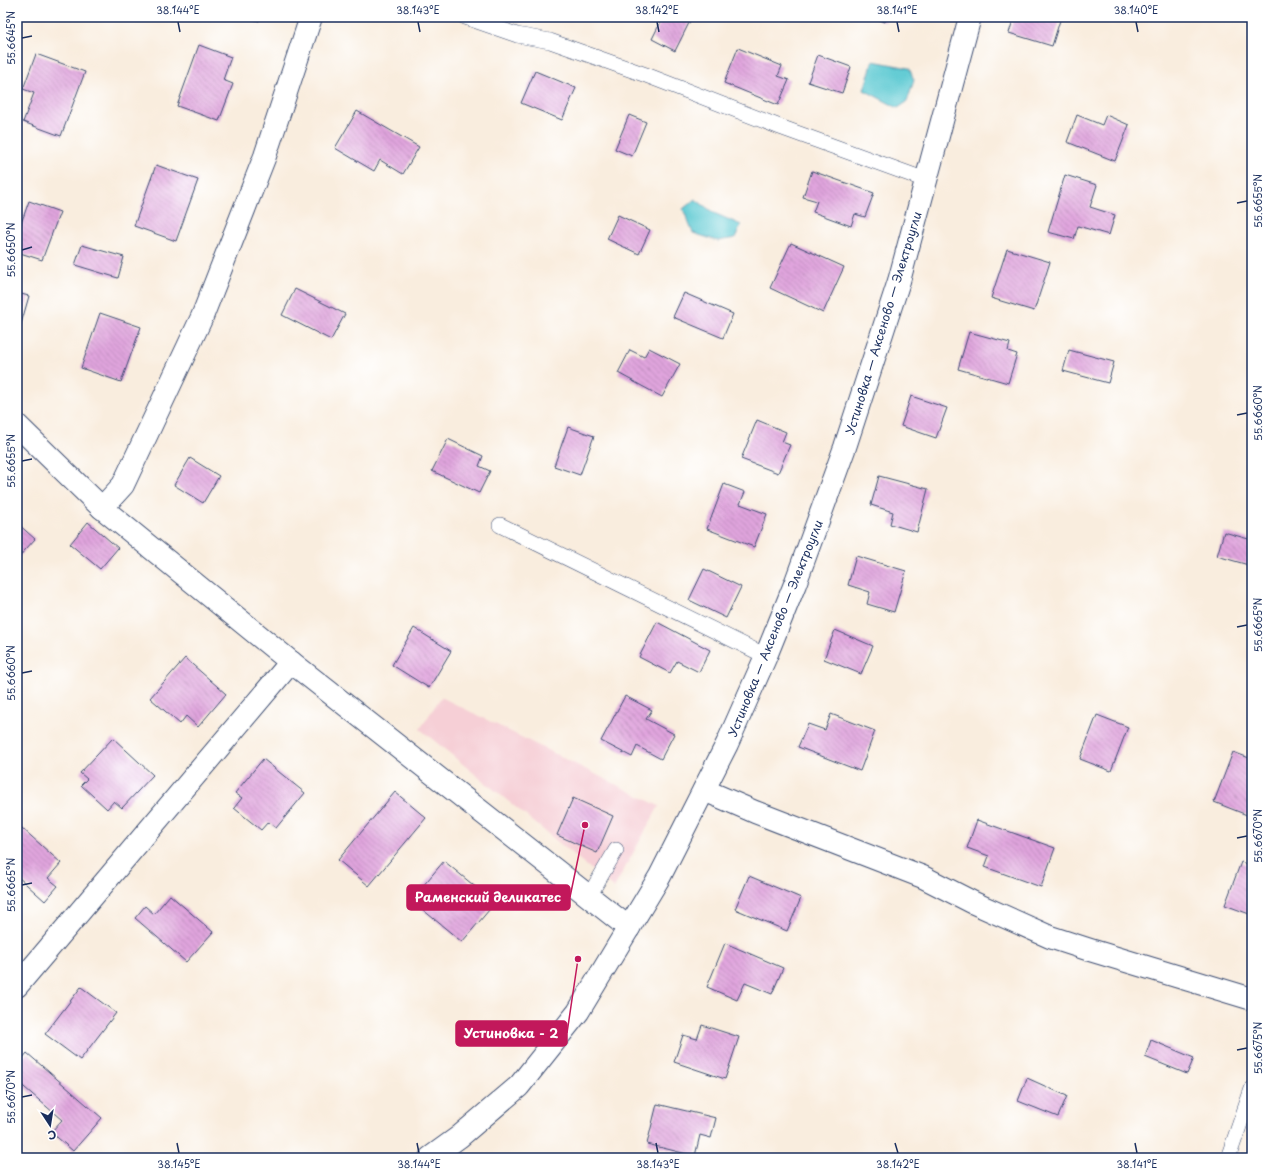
<svg xmlns="http://www.w3.org/2000/svg" width="1269" height="1175" font-family="'Playpen Sans',sans-serif">
<defs>
<pattern id="building-back-hatch" width="6" height="6" patternUnits="userSpaceOnUse"><rect width="6" height="6" fill="#e0a4dd"/><path d="M-1 5l2 2M0 0l6 6M5-1l2 2" fill="none" stroke="#b586b6"/></pattern>
</defs>
<rect width="100%" height="100%" fill="#fff"/>
<filter id="ink" filterUnits="userSpaceOnUse"><feTurbulence type="fractalNoise" baseFrequency=".025" numOctaves="2"/><feDisplacementMap in="SourceGraphic" scale="8" xChannelSelector="R" yChannelSelector="G"/><feConvolveMatrix kernelMatrix="1 2 1 2 8 2 1 2 1" color-interpolation-filters="sRGB"/></filter>
<filter id="wash" filterUnits="userSpaceOnUse"><feTurbulence type="fractalNoise" baseFrequency=".012" numOctaves="4" result="noise"/><feDisplacementMap in="SourceGraphic" scale="16" xChannelSelector="R" yChannelSelector="G"/><feGaussianBlur stdDeviation="0.9" result="paint"/><feColorMatrix in="noise" values="0 0 0 0 0 0 0 0 0 0 0 0 0 0 0 0 0 1.4 0 .05"/><feComposite in="paint" operator="in"/></filter>
<g filter="url(#wash)">
<rect width="100%" height="100%" fill="#f9edde"/>
<path fill="#f6cfd6" d="M441,697l218,109 -45,82 -194,-159z"/>
<g fill="#5cc9d2" stroke="#3c7c98">
<path d="M873,61l36,7 5,12 -7,22 -9,6 -34,-18z"/>
<path d="M695,199l19,14 27,12 -6,13 -17,3 -25,-8 -10,-24z"/>
</g>
<g id="blocks">
<g fill="url(#building-back-hatch)">
<path d="M246,17h14l-1,4z"/>
<path d="M663,17h20l7,4 -15,30 -23,-12z"/>
<path d="M872,17h15l-2,5z"/>
<path d="M1014,17h47l-9,29 -43,-13z"/>
<path d="M199,45l32,12 -8,23 10,4 -14,37 -42,-15z"/>
<path d="M738,48l44,18 -4,10 11,4 -11,25 -54,-22z"/>
<path d="M36,54l49,18 -24,64 -38,-14 11,-29 -11,-4z"/>
<path d="M818,55l33,12 -9,26 -34,-11z"/>
<path d="M535,71l41,17 -14,32 -41,-17z"/>
<path d="M357,111l62,36 -16,27 -23,-14 -6,11 -39,-23z"/>
<path d="M629,115l17,7 -14,34 -17,-7z"/>
<path d="M1077,115l25,10 4,-10 23,10 -14,36 -48,-19z"/>
<path d="M156,165l42,15 -22,61 -42,-15z"/>
<path d="M812,171l62,22 -9,24 -10,-3 -4,12 -38,-14 4,-11 -14,-4z"/>
<path d="M1065,175l32,10 -7,22 25,8 -6,20 -31,-9 -4,13 -26,-7z"/>
<path d="M29,201l31,11 -18,48 -25,-8v-17z"/>
<path d="M618,215l32,15 -11,24 -32,-15z"/>
<path d="M791,243l53,24 -21,46 -53,-25z"/>
<path d="M82,245l42,12 -6,21 -43,-13z"/>
<path d="M1007,249l43,13 -16,49 -43,-13z"/>
<path d="M295,289l50,25 -14,26 -49,-25z"/>
<path d="M17,293l12,3 -10,35h-2z"/>
<path d="M684,293l49,21 -10,24 -50,-21z"/>
<path d="M100,313l41,14 -20,55 -40,-14z"/>
<path d="M969,332l41,11 -2,8 9,3 -9,29 -50,-14z"/>
<path d="M649,348l31,16 -18,33 -44,-24 12,-23 14,7z"/>
<path d="M1069,350l45,12 -6,21 -45,-12z"/>
<path d="M911,396l36,12 -11,30 -35,-12z"/>
<path d="M757,420l29,12 -4,10 8,3 -12,28 -37,-14z"/>
<path d="M568,427l26,9 -14,39 -26,-9z"/>
<path d="M448,439l35,17 -4,10 11,5 -11,22 -47,-22z"/>
<path d="M190,458l29,18 -16,27 -29,-18z"/>
<path d="M879,476l49,13 -11,43 -27,-8 3,-12 -22,-7z"/>
<path d="M724,484l21,8 -5,12 27,10 -13,33 -47,-18z"/>
<path d="M88,522l30,26 -18,21 -30,-25z"/>
<path d="M17,523l18,16 -18,20z"/>
<path d="M1224,532l28,8v26l-35,-10z"/>
<path d="M856,556l50,15 -12,41 -27,-8 3,-12 -22,-7z"/>
<path d="M704,569l37,18 -15,31 -37,-18z"/>
<path d="M657,622l53,28 -11,22 -22,-11 -7,12 -31,-16z"/>
<path d="M414,628l37,23 -22,37 -37,-23z"/>
<path d="M835,630l38,16 -12,28 -37,-15z"/>
<path d="M185,658l41,36 -28,33 -12,-11 -6,8 -30,-26z"/>
<path d="M625,696l27,14 -6,9 28,15 -13,25 -24,-13 -5,11 -31,-16z"/>
<path d="M831,714l44,17 -15,40 -62,-24 10,-23 17,6z"/>
<path d="M1097,715l31,12 -17,44 -31,-12z"/>
<path d="M113,738l40,37 -31,33 -8,-7 -7,8 -26,-24 6,-6 -7,-6z"/>
<path d="M1233,752l19,7v58l-38,-15z"/>
<path d="M263,759l42,34 -29,35 -8,-6 -7,8 -27,-22 8,-10 -7,-5z"/>
<path d="M395,792l31,26 -57,68 -31,-26z"/>
<path d="M573,798l40,18 -16,37 -40,-18z"/>
<path d="M977,820l78,28 -14,39 -56,-20 4,-11 -22,-8z"/>
<path d="M22,828l39,35 -13,15 10,8 -13,15 -28,-25v-43z"/>
<path d="M444,861l51,42 -33,39 -51,-42z"/>
<path d="M1241,862l11,4v49l-27,-10z"/>
<path d="M749,876l52,22 -14,33 -52,-22z"/>
<path d="M170,895l43,37 -27,30 -51,-44 10,-12 9,8z"/>
<path d="M725,943l58,25 -11,26 -27,-11 -8,17 -30,-13z"/>
<path d="M81,987l35,26 -36,47 -35,-26z"/>
<path d="M702,1025l37,12 -14,42 -51,-17 9,-27 14,4z"/>
<path d="M1151,1040l43,18 -7,16 -42,-17z"/>
<path d="M27,1053l75,65 -29,33 -22,-19 11,-12 -45,-39v-16z"/>
<path d="M1027,1078l40,18 -9,21 -40,-16z"/>
<path d="M657,1104l59,14 -5,20 -11,-3 -5,21 -48,-12z"/>
</g>
</g>
</g>
<g filter="url(#ink)">
<use href="#blocks" fill-opacity="0" stroke="#3c4c71" stroke-width="1"/>
<g fill="none" stroke-linecap="round" stroke-linejoin="round">
<defs>
<g id="service">
<path d="M465,17l52,18 33,6 96,34 134,52 146,53"/>
<path d="M500,525l266,131"/>
<path d="M589,896l27,-46"/>
<path d="M1228,1158l24,-69"/>
</g>
<g id="minor">
<path d="M17,425l85,83 189,154 338,266"/>
<path d="M102,508l21,-23 79,-168 63,-161 46,-139"/>
<path d="M704,790l51,22 168,65 51,26 76,34 40,13 162,49"/>
<path d="M17,986l274,-324"/>
</g>
<path id="secondary" d="M430,1158l29,-21 60,-51 59,-74 82,-136 67,-132 39,-88 29,-72 50,-137 54,-166 71,-264"/>
</defs>
<use href="#service" stroke="#3c4c71" stroke-width="16"/>
<use href="#minor" stroke="#3c4c71" stroke-width="24"/>
<use href="#secondary" stroke="#3c4c71" stroke-width="24"/>
<use href="#service" stroke="#fff" stroke-width="15"/>
<use href="#minor" stroke="#fff" stroke-width="22"/>
<use href="#secondary" stroke="#fff" stroke-width="22"/>
</g>
</g>
<path fill="none" stroke="#1b2f5e" stroke-width="1.5" d="M178,22l2,10M418,22l2,10M657,22l2,10M897,22l2,10M1136,22l2,10M22,38l10,-2M1237,203l10,-2M22,250l10,-3M1237,415l10,-2M22,461l10,-2M1237,627l10,-2M22,673l10,-2M1237,838l10,-2M22,885l10,-2M1237,1050l10,-2M22,1097l10,-2M177,1143l2,10M417,1143l2,10M656,1143l2,10M895,1143l3,10M1135,1143l2,10"/>
<g text-anchor="middle" dominant-baseline="central" stroke-width="3" stroke-linejoin="round" paint-order="stroke">
<g font-size="12" fill="#1b2f5e" stroke="#fff">
<text transform="translate(883 323) rotate(-73)">Устиновка — Аксеново — Электроугли</text>
<text transform="translate(775 628) rotate(-68)">Устиновка — Аксеново — Электроугли</text>
</g>
</g>
<path fill="none" stroke="#c2185b" stroke-width="1.5" d="M585 825L570 897M578 959L567 1033"/>
<g fill="#c2185b" stroke="#fff" stroke-width="1.5">
<circle cx="585" cy="825" r="4"/>
<circle cx="578" cy="959" r="4"/>
</g>
<g fill="#c2185b" stroke="#c2185b" stroke-width="1.5">
<rect x="407" y="885" width="163" height="25" rx="4"/>
<rect x="456" y="1021" width="111" height="25" rx="4"/>
</g>
<g font-size="13" text-anchor="middle" font-weight="bold" fill="#fff">
<text x="488" y="902">Раменский деликатес</text>
<text x="511" y="1038">Устиновка - 2</text>
</g>
<rect width="1269" height="1175" fill="none" stroke="#fff" stroke-width="44"/>
<g transform="translate(50 1125) rotate(168)" stroke="#ffffff" stroke-width="3" paint-order="stroke">
<path d="M0-3L7 15L0 10L-7 15Z" fill="#1b2f5e"/>
<text y="-6" font-size="11" font-weight="bold" text-anchor="middle" fill="#1b2f5e">С</text>
</g>
<rect x="22" y="22" width="1225" height="1131" fill="none" stroke="#1b2f5e" stroke-width="1.5"/>
<g font-size="10" text-anchor="middle" fill="#1b2f5e">
<text x="178" y="14">38.144°E</text>
<text x="418" y="14">38.143°E</text>
<text x="657" y="14">38.142°E</text>
<text x="897" y="14">38.141°E</text>
<text x="1136" y="14">38.140°E</text>
<text transform="translate(11 38) rotate(-90)" y="4">55.6645°N</text>
<text transform="translate(1258 201) rotate(-90)" y="4">55.6655°N</text>
<text transform="translate(11 250) rotate(-90)" y="4">55.6650°N</text>
<text transform="translate(1258 413) rotate(-90)" y="4">55.6660°N</text>
<text transform="translate(11 461) rotate(-90)" y="4">55.6655°N</text>
<text transform="translate(1258 625) rotate(-90)" y="4">55.6665°N</text>
<text transform="translate(11 673) rotate(-90)" y="4">55.6660°N</text>
<text transform="translate(1258 836) rotate(-90)" y="4">55.6670°N</text>
<text transform="translate(11 885) rotate(-90)" y="4">55.6665°N</text>
<text transform="translate(1258 1048) rotate(-90)" y="4">55.6675°N</text>
<text transform="translate(11 1097) rotate(-90)" y="4">55.6670°N</text>
<text x="179" y="1168">38.145°E</text>
<text x="419" y="1168">38.144°E</text>
<text x="658" y="1168">38.143°E</text>
<text x="898" y="1168">38.142°E</text>
<text x="1137" y="1168">38.141°E</text>
</g>
</svg>
